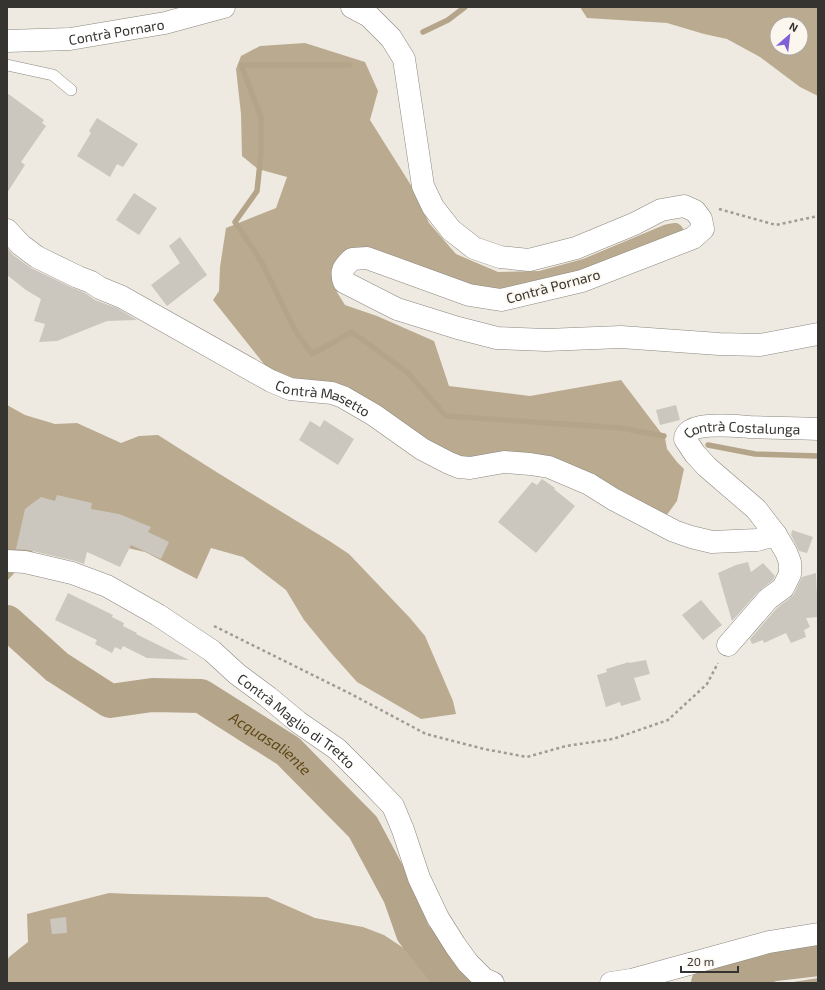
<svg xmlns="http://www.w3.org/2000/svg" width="825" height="990" font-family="'Exo 2',sans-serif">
<rect width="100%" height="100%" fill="#efeae1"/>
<g fill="#baab90" fill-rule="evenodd">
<path d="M580,7h238v89l-18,-9 -40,-30 -33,-18 -23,-5 -37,-11 -80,-5zM777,24h24v24h-24z"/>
<path d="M305,43l60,19 13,29 -8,29 44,70 15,33 27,31 42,18 41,-1 44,-12 81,-34c9,-2 16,-5 20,6l-96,42 -96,21 -114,-38 -42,20 -1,13 10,16 32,11 57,25 15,45 81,10 91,-16 44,58 2,11 10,13 7,7 -7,32 -19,26 -110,-53 -85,-3 -167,-92 -23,-5 -5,-5 -55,-69 6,-9 1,-24 6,-39 50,-20 11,-31 -29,-8 -16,-13 -1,-42 -5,-45 5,-13 19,-10z"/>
<path d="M7,405l18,10 30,9 22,-1 44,20 18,-7 19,-1 60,38 113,69 18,12 61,64 15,18 28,65 3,13 -35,5 -64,-37 -25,-28 -28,-34 -18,-30 -43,-33 -32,-9 -14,31 -52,-27 -49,-11 -62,5 -2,8 -24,26h-1z"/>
<path d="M109,893l23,1 135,3 48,21 48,9 21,8 18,12 17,8 8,10 10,18h-430v-22l2,-4 19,-15 -1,-28z"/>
<path d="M818,978v5h-31z"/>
</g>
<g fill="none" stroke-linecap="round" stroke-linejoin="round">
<g stroke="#b4a58a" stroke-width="5.5">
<path d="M423,32l25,-12 17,-13"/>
<path d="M350,65h-109l20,52v36l-4,38 -22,31 26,39 35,71 16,22 40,-22 56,41 38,43 175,12 43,8"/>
<path d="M708,445l47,9 63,2"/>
</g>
<g stroke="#b4a58a" stroke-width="34">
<path id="s1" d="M7,622l50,45 53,34 42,-6 49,1 87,55 75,76 37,69 13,37 40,50"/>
<path d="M708,983l67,-19 43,-5"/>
</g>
</g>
<g fill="#cbc7be">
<path d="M7,93l37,27 -2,3 4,3 -25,36 4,3 -18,28z"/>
<path d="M97,118l41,26 -15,23 -6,-3 -7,13 -33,-21 14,-23 -2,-2z"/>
<path d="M134,193l23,15 -18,27 -23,-15z"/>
<path d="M180,237l27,38 -40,31 -16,-21 29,-22 -11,-17z"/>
<path d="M7,248l6,7 18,13 42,20 12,5 10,7 22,8 20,12 -30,1 -50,20 -18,1 6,-18 -11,-3 7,-22 -15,-9 -19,-15z"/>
<path d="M676,405l4,15 -20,5 -4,-15z"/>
<path d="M324,420l30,19 -16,26 -39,-25 11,-19 10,6z"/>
<path d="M542,479l13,9 -1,1 21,17 -39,47 -38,-31 34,-40 5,3z"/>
<path d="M57,495l35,8 -1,6 28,5 32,13 -3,5 21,10 -8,17 -30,-14 -11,22 -33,-15 -3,12 -9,-3 -47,-11 -12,-1 9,-40 16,-12 14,4z"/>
<path d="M792,530l21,7 -6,16 -8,-2 -8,-16z"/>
<path d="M748,562l3,10 12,-9 12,13 -2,4 -14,11 -27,30 -14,-48 18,-8z"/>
<path d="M816,573l2,44 -12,1 4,9 -6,3 2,7 -15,6 -5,-10 -22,10 -1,-3 -11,4 -2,-5 27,-31 13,-10 4,-4 8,-17z"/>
<path d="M68,593l45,22 -1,2 12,6 -1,3 14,7 -1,1 53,26 -42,-2 -24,-12 -2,4 -6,-3 -3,6 -17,-9 2,-4 -42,-20z"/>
<path d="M701,600l21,25 -19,15 -21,-25z"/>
<path d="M646,660l4,14 -16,4 7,22 -20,6 -1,-4 -14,5 -9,-32 10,-3 -1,-3 23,-7v1z"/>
<path d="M66,917l1,16 -15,1 -2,-15z"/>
</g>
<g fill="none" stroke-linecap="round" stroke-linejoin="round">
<defs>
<path id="service" d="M7,65l46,10 18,15"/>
<g id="minor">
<path id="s2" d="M7,230l14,15 16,12 41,20 13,5 9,6 22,9 149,84 19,8 42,4 11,4 31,18 48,34 27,14 10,4 11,1 34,-6 26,2 19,3 40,17 24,15 61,32 17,6 21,5 45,-2 19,-5"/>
<path id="s3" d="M7,561l18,1 47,11 35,13 51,29 54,36 25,23 31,23 30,25 39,27 30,30 26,27 10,24 16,48 19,40 17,27 13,18 16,16 9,4"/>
<path id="s4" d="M728,645l40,-46 15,-11 7,-14v-12l-4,-10 -10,-17 -20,-26 -49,-42 -12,-13 -10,-15c0,-7 9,-11 15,-12 15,-3 35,-1 50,0 23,1 45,1 68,2"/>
<path d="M611,983l20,-3 138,-38 49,-8"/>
</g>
<g id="tertiary">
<path d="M352,7l17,9 22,22 13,21 19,127 10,21 18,23 23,18 26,9 29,3 47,-12 58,-24 27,-14 23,-4 11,5 6,8 2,10 -10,9 -111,43 -81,19 -32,-5 -102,-37 -15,1c-8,8 -12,11 -8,23l53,27 61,19 39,10 49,2 75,-3 98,7 41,1 58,-11"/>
<path id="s5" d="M7,41l63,-2 95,-16 59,-16"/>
</g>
</defs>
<use href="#service" stroke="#8b877f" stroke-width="12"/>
<use href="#minor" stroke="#8b877f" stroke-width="23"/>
<use href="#tertiary" stroke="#8b877f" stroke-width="23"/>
<g stroke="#a09c95" stroke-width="2.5" stroke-dasharray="3 3" stroke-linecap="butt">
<path d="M719,209l57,16 42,-9"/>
<path d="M214,626l137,68 75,40 58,15 43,8 39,-11 47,-7 55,-19 39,-36 11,-21"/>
</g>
<use href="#service" stroke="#fff" stroke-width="11"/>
<use href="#minor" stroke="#fff" stroke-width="22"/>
<use href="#tertiary" stroke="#fff" stroke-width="22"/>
</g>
<g text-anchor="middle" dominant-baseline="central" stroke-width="3.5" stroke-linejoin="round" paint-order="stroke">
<g font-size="14" fill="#363430" stroke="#fcf7ee">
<text stroke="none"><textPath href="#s5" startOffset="110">Contrà Pornaro</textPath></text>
<text transform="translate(553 286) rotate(-15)">Contrà Pornaro</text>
<text stroke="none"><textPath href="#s2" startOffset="361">Contrà Masetto</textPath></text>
<text stroke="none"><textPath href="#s4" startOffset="333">Contrà Costalunga</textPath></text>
<text stroke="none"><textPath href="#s3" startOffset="337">Contrà Maglio di Tretto</textPath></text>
</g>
<g font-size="15" font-style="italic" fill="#5d4616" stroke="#fcf7ee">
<text stroke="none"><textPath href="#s1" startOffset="306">Acquasaliente</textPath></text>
</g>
</g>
<rect width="825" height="990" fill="none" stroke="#363430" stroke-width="16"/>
<g transform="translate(789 36) rotate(28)"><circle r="19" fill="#fcf7ee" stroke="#ada9a2"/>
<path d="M0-3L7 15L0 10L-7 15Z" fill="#815fd9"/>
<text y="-6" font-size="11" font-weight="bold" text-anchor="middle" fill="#363430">N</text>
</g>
<path d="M681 966v6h57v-6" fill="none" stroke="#363430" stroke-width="2"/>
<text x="687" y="966" font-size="12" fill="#363430" stroke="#fcf7ee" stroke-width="3" paint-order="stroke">20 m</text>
</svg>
